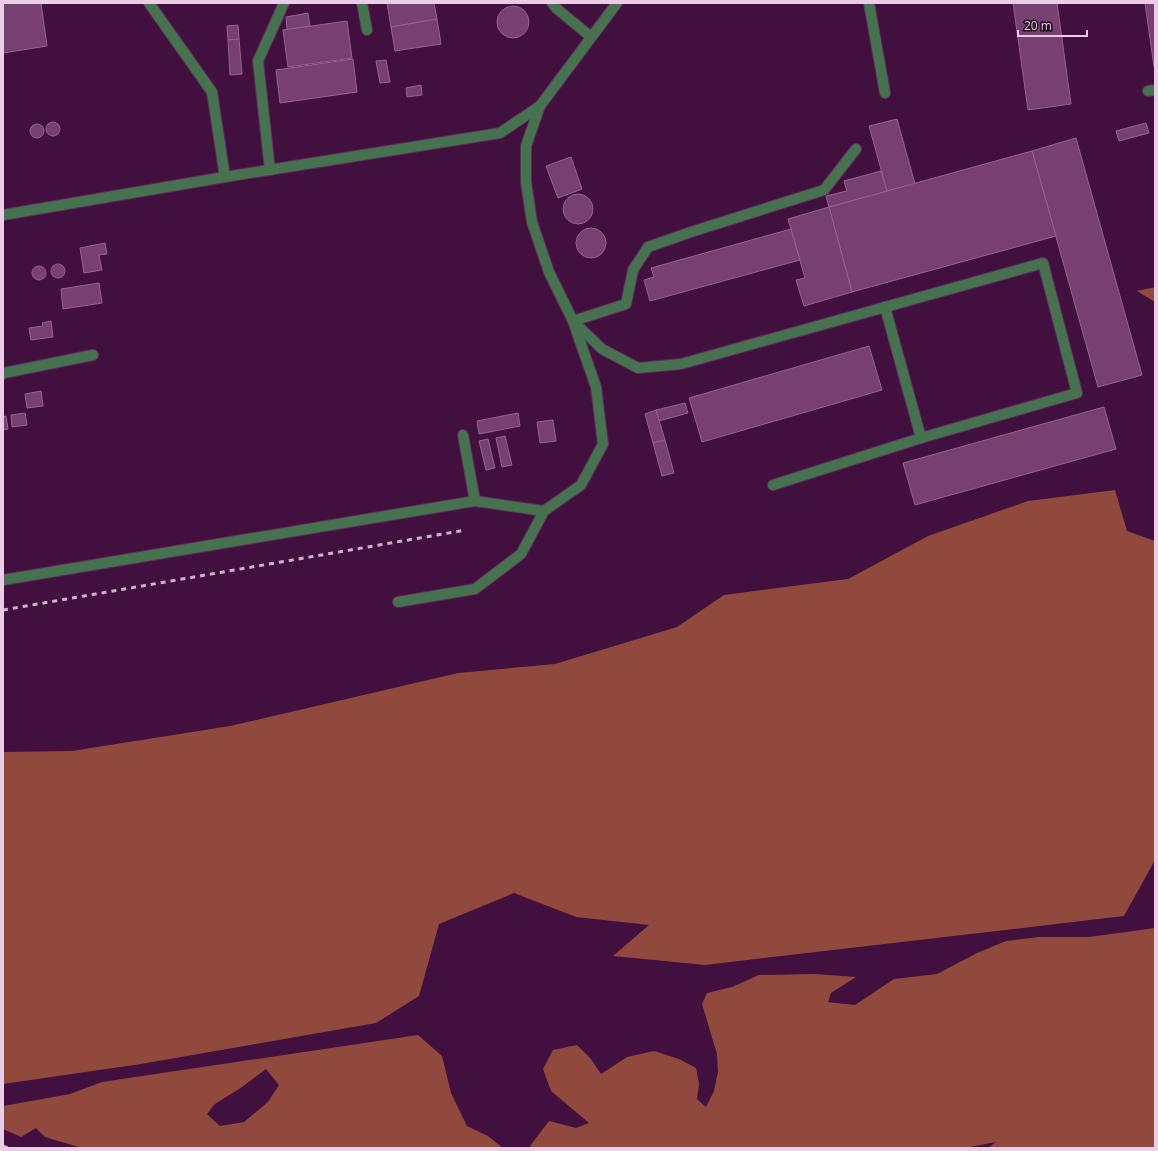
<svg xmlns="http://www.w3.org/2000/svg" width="1158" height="1151" font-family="'Open Sans',sans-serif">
<rect width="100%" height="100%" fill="#41103f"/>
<g fill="#91483d" fill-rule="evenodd">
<path d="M1155,287v15l-18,-11z"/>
<path d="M1115,490l12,41 28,10v319l-31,56 -419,49 -92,-9 36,-31 -73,-8 -62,-24 -75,31 -20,72 -43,27 -235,41 -138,20v-332l69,-1 158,-25 228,-53 97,-9 122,-37 47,-32 124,-16 80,-43 100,-35z"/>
<path d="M1155,928v220h-167l8,-6 -31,6h-434l-1,-2 19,-25 27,7 13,-5 -38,-32 -8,-22 10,-19 24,-5 14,14 10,15 26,-17 27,-6 25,8 17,9 3,16 -2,15 9,8 8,-16 4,-19 -1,-18 -15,-50 5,-11 25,-6 27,-12 56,-1 41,3 -25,16 -3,9 27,3 39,-26 43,-5 40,-21 29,-12 33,-4h50z"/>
<path d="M418,1035l24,21 9,37 16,33 21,10 15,12h-421l-37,-11 -9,-9 -15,9 -18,-8v-23l67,-12 32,-12zM266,1069l13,16 -11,17 -24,20 -24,4 -13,-12 8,-10 27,-17z"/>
</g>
<g fill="#764071" stroke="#986193">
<path d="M3,3h38l6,43 -44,7z"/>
<path d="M387,3h47l3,16 -46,8z"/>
<path d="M1013,3h44l14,101 -43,6z"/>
<path d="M1145,3h10v64h-1z"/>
<circle cx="513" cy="22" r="16"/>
<path d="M308,13l2,13 -23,4 -1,-13z"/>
<path d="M437,19l4,25 -46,7 -4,-24z"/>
<path d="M347,21l5,37 -64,9 -5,-37z"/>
<path d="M238,25l1,14 -11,1 -1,-14z"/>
<path d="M239,39l3,35 -12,1 -2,-35z"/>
<path d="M353,59l4,33 -77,11 -4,-33z"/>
<path d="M386,60l4,22 -10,1 -4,-22z"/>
<path d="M421,85l1,10 -15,2 -1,-9z"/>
<path d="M897,119l18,65 -28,7 -18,-65z"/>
<circle cx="53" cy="129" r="7"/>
<path d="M1146,123l3,10 -30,8 -3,-10z"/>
<circle cx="37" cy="131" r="7"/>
<path d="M1076,138l66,237 -44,12 -66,-236z"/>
<path d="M1032,151l24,85 -204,56 -23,-85z"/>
<path d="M571,157l11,32 -24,9 -12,-32z"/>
<path d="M881,171l6,20 -58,16 -3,-11 21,-5 -3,-10z"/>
<circle cx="578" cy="209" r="15"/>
<path d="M829,207l23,85 -48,14 -8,-26 9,-2 -17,-59z"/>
<circle cx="591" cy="243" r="15"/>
<path d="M791,229l9,31 -150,41 -6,-21 10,-3 -3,-9z"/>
<path d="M105,243l2,11 -8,1 3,15 -18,3 -4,-25z"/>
<circle cx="58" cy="271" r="7"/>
<circle cx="39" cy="273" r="7"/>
<path d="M99,283l3,20 -39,6 -2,-20z"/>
<path d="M51,321l2,16 -22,3 -2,-12 14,-2 -1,-3z"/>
<path d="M869,346l13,44 -180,52 -13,-44z"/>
<path d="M41,391l2,15 -16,2 -2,-14z"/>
<path d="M685,403l3,10 -29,8 -3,-11z"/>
<path d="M1104,407l12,42 -201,56 -12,-42z"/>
<path d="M656,410l9,30 -12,3 -8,-29z"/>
<path d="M25,413l2,12 -15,2 -1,-12z"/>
<path d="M518,413l2,13 -41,8 -2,-13z"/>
<path d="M6,416l2,13 -5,1v-13z"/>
<path d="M553,420l3,21 -16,2 -3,-21z"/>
<path d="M505,436l7,29 -10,2 -6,-29z"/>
<path d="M488,439l7,29 -9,2 -7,-29z"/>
<path d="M665,440l9,33 -12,3 -9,-33z"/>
</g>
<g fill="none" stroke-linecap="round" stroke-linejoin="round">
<defs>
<g id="minor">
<path d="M149,3l63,89 13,85"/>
<path d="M362,3l5,27"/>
<path d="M552,3l4,5 35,29"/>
<path d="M869,3l16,90"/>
<path d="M1148,91l7,-1"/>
<path d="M270,170l-12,-109 26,-58"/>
<path d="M3,215l222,-38 275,-44 40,-27"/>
<path d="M885,307l36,131"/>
<path d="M573,321l29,28 36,19 43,-4 362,-101 34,130 -156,45 -148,47"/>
<path d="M573,321l53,-17 7,-34 15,-23 46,-16 130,-41 32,-41"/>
<path d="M3,374l1,-1 89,-18"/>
<path d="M463,435l12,66"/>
<path d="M3,580l472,-79 69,10"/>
<path d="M398,602l77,-13 46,-35 23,-43 37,-26 22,-41 -7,-57 -23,-66 -24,-49 -17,-50 -6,-40v-36l14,-40 77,-103"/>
</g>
</defs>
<use href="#minor" stroke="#5c2e5a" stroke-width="12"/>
<use href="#minor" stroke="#477250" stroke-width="10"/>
<g stroke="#d0afcd" stroke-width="3" stroke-dasharray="5 5" stroke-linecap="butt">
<path d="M3,610l463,-80"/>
<path d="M3,1146l5,2"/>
</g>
</g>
<rect width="1158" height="1151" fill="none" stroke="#ebcde8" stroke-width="8"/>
<path d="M1018 30v6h69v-6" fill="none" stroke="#ebcde8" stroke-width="2"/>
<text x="1024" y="30" font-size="12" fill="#ebcde8" stroke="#1d081b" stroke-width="3" paint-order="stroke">20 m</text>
</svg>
